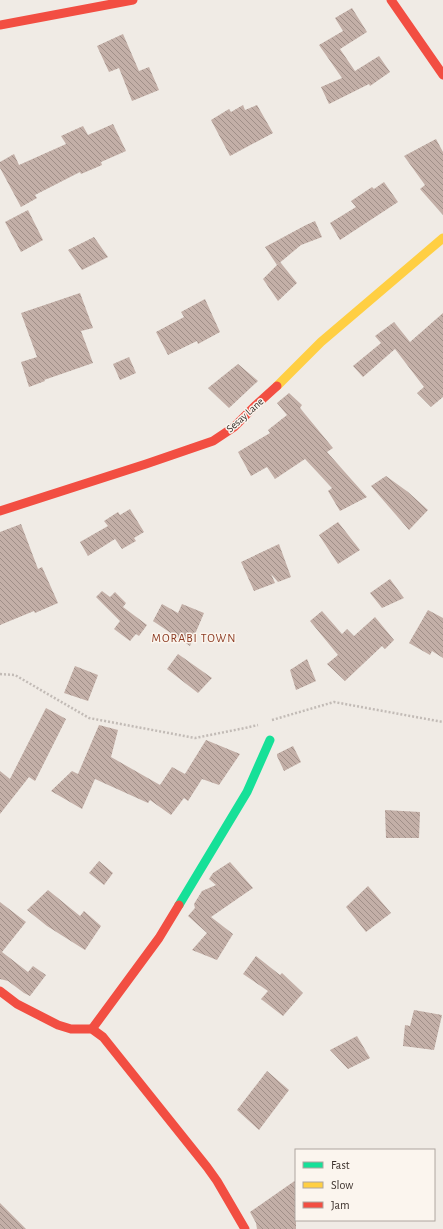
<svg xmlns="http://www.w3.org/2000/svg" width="443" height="1229" font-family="'Alegreya Sans',sans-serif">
<defs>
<pattern id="building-back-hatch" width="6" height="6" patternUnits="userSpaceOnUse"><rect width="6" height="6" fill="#c3afa7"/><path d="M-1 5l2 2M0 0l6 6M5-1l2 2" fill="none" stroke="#a08f88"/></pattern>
</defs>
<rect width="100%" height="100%" fill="#f0ebe5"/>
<g fill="url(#building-back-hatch)">
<path d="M352,8l15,24 -27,17 15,22 24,-15 11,16 -20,14 -1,-2 -40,20 -8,-17 21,-9 -23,-33 24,-14 -8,-13z"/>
<path d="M123,34l16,37 10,-4 10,23 -27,11 -13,-33 -10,4 -12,-26z"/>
<path d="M243,105l2,5 12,-5 16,28 -43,23 -19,-36 18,-11 2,3z"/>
<path d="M113,124l13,27 -25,11 1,3 -21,9 -1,-2 -45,23 2,3 -16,9 -21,-39v-6l14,-8 5,11 47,-21 -5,-8 22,-10 5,9z"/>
<path d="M436,139l7,13v63l-23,-26 5,-4 -21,-29z"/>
<path d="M384,182l14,20 -58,38 -10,-17 26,-16 -5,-6 21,-14 2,2z"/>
<path d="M28,210l15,30 -22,12 -16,-30z"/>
<path d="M315,221l7,16 -21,8 -24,20 -12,-18 41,-22z"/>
<path d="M94,237l14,20 -26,13 -14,-20z"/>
<path d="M280,262l17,21 -19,18 -15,-22z"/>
<path d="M80,293l13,35 -12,3 12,32 -49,17 1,1 -16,6 -8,-25 16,-5 -16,-44z"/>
<path d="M205,299l15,33 -22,12 -1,-3 -29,14 -12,-23 28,-15 -3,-5z"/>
<path d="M443,313v84l-12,10 -14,-14 7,-6 -29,-38 -32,28 -10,-11 28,-23 -6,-7 19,-14 16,20z"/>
<path d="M129,357l7,16 -16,7 -7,-16z"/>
<path d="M238,364l20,17 -29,27 -21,-20z"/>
<path d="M289,393l13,12 -2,3 33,40 -6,4 40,45 -27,14 -12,-20 4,-3 -27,-29 -30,20 -8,-12 -16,9 -13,-24 32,-19 -2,-3 19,-15 -10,-12z"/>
<path d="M386,476l22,16 20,18 -19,20 -38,-44z"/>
<path d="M130,509l14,23 -10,6 2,3 -14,8 -7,-10 -27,17 -8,-14 28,-16 -4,-5 14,-9 2,3z"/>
<path d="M338,522l22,28 -22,14 -19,-29z"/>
<path d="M21,524l17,45 4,-2 16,36 -23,10 -1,-2 -34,14v-93z"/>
<path d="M279,544l12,33 -13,5 -7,-8 4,9 -21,8 -13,-29z"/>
<path d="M390,579l14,19 -22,10 -12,-15z"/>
<path d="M102,591l8,6 5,-5 11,11 -3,4 24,18 -8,11 -3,-2 -6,7 -16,-12 6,-8 -24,-24z"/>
<path d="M162,604l16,9 4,-9 22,9 -14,33 -37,-25z"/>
<path d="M428,610l15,8v40l-11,-7 -2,4 -21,-12z"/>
<path d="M322,611l20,23 5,-5 7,7 21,-19 19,23 -9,9 -3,-3 -37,35 -18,-17 11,-9 -28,-34z"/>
<path d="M178,654l34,24 -14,15 -31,-24z"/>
<path d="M307,659l9,22 -20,9 -6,-20z"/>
<path d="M75,666l23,9 -10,26 -24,-8z"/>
<path d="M46,708l20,11 -31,62 -6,-4 -29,37v-43l10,8z"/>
<path d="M99,725l19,5 -7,27 49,28 12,-18 13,7 21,-34 34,14 -21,31 -17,-6 -14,22 -4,-3 -13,17 -21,-15 -2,3 -53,-24 -13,30 -31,-18 21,-20 6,3z"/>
<path d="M293,746l8,16 -17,9 -7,-15v-2z"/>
<path d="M385,810l35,2 -1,26h-33z"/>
<path d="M99,861l14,12 -9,12 -15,-12z"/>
<path d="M230,862l23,26 -42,29 22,17 -16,26 -25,-10 15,-17 -19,-17 7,-8 -1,-4 8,-13 14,-6 -7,-6 4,-6z"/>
<path d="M368,886l23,27 -25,19 -20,-25z"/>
<path d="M48,890l32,26 4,-5 17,15 -16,24 -38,-24 -20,-16z"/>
<path d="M0,902l26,20 -24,30 26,20 5,-6 13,9 -16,21 -6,-3 -16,-12 -8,-2z"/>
<path d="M256,956l24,19 2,-2 21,20 -20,23 -22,-17 7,-8 -25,-17z"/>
<path d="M414,1010l28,5 -8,35 -31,-4 2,-21 5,1z"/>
<path d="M357,1036l13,22 -22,11 -18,-19z"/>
<path d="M267,1071l22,19 -30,40 -22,-20z"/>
<path d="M296,1180v49h-39l-1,-6 -6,-11z"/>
<path d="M0,1203l26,26h-26z"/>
</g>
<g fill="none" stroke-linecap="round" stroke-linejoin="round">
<g stroke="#c2bbb6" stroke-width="2.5" stroke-dasharray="2 2" stroke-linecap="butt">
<path d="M0,674l15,1 74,43 106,20 50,-10 13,-3"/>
<path d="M272,720l62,-18 109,20"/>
</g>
<path stroke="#16e098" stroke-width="9" d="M179,905l68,-113 23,-52"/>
<path stroke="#ffcf43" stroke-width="9" d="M277,386l44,-44 122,-104"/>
<g stroke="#f24e42" stroke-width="9">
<path d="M391,0l52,75"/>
<path d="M0,25l133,-25"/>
<path d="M0,511l146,-47 67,-23 21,-14 22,-22 21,-19"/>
<path d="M0,991l17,13 41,21 13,4h21l11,8 104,130 10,14 28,48"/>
<path d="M92,1029l67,-91 20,-33"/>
</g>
</g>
<g text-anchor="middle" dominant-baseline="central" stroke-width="3" stroke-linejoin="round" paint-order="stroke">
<g font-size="11" fill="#3b302b" stroke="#fbf5ee">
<text transform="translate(245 415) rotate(-42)">Sesay Lane</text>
</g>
<g font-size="12" letter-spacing="1" fill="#8c3b22" stroke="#fbf5ee">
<text x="194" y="638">MORABI TOWN</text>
</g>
</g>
<rect x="295" y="1149" width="140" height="72" fill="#fbf5ee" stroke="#aea6a0"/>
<rect x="303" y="1162" width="20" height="6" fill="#16e098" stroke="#aea6a0"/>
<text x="331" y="1169" font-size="12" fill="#3b302b">Fast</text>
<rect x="303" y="1182" width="20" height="6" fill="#ffcf43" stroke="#aea6a0"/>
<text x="331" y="1189" font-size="12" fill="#3b302b">Slow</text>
<rect x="303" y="1202" width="20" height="6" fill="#f24e42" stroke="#aea6a0"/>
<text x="331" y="1209" font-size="12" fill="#3b302b">Jam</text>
</svg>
